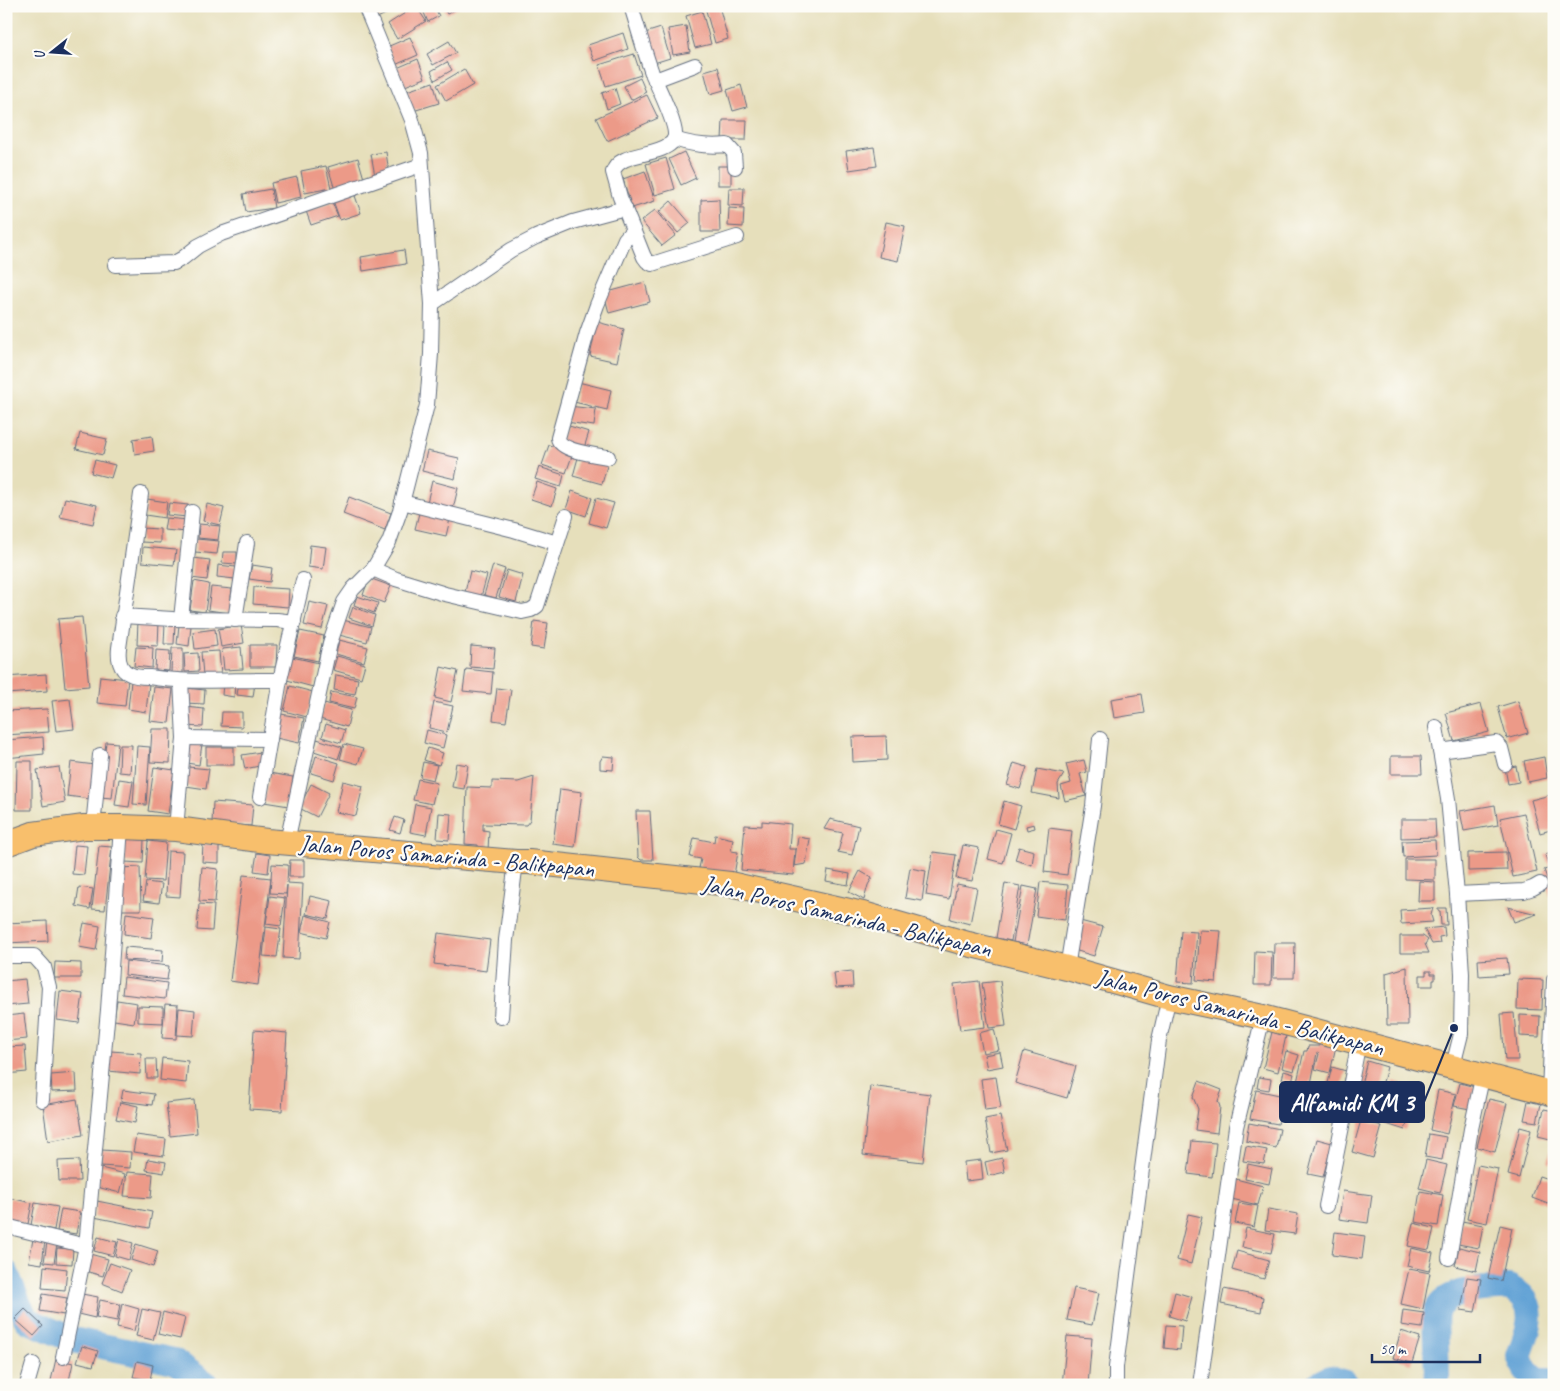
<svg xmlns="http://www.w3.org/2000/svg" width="1560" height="1391" font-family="Caveat,sans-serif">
<rect width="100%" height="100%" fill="#fdfcf7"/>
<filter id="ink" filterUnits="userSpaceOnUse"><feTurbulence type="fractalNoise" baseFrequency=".02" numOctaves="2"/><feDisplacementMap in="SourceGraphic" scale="10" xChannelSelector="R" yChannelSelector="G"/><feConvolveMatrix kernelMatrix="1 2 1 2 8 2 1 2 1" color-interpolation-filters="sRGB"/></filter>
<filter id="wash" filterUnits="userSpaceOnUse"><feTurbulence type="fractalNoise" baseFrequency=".0096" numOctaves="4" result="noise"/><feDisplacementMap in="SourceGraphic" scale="20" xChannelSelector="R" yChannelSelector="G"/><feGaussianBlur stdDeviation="1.12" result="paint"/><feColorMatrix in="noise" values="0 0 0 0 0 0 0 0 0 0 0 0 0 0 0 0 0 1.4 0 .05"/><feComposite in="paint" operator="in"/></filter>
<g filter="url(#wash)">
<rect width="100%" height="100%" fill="#e6dfbb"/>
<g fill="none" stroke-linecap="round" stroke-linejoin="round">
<g stroke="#62a2d5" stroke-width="26">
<path d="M6,1273l13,32 8,15 46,20 101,21 34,24"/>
<path d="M1317,1385l14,-7 14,5 2,2"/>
<path d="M1436,1385l1,-8c0,-11 -3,-61 0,-67 12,-23 50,-20 72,-23 4,3 10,6 13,9 16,17 3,42 -3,60 8,20 13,24 35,26"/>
</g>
</g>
<g id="blocks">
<g fill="#ec9a88">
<path d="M372,6h31l-26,12z"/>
<path d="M416,6l10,15 -29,18 -9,-15z"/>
<path d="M421,6h13l5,10 -11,6z"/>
<path d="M443,6h19l-15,8z"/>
<path d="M708,6h11l9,33 -13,4 -10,-36z"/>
<path d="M702,11l9,33 -16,4 -9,-32z"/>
<path d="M686,26l4,26 -17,3 -5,-26z"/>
<path d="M661,28l9,30 -16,5 -9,-30z"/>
<path d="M623,33l5,16 -34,12 -6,-16z"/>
<path d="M410,37l8,18 -23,10 -8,-18z"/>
<path d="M449,41l7,12 -23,12 -6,-11z"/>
<path d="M634,54l7,21 -35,11 -7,-21z"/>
<path d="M418,59l7,19 -20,8 -8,-18z"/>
<path d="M447,62l5,8 -17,10 -4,-9z"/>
<path d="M718,67l6,23 -14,4 -6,-23z"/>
<path d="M464,69l9,16 -27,16 -9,-16z"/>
<path d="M640,78l6,14 -15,8 -7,-14z"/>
<path d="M433,82l6,21 -26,8 -6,-20z"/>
<path d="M741,85l6,22 -14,4 -6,-21z"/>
<path d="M615,88l5,16 -13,5 -5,-16z"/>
<path d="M647,95l11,23 -51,23 -11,-23z"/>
<path d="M723,120h24l-1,20h-24z"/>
<path d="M874,147l3,19 -28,4 -3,-19z"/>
<path d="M386,152l3,21 -14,3 -4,-22z"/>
<path d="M684,152l12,26 -15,7 -12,-26z"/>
<path d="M358,158l7,24 -30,8 -7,-23z"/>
<path d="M666,158l9,31 -20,6 -9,-31z"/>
<path d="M326,166l5,22 -26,5 -4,-22z"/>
<rect x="718" y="166" width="13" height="19"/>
<path d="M645,171l10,30 -23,7 -9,-29z"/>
<path d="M297,177l4,20 -26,6 -4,-20z"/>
<path d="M729,188h15l-1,18 -15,-1z"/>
<path d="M271,189l3,19 -28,4 -3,-18z"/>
<path d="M353,190l8,23 -21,7 -8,-22z"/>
<path d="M719,199l1,33h-19v-32z"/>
<path d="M671,201l19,22 -12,10 -19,-21z"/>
<path d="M332,202l6,14 -27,9 -5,-14z"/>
<path d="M729,208l15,1 -1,18 -15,-1z"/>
<path d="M655,210l21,25 -14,11 -21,-25z"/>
<path d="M886,222l19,4 -7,35 -19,-4z"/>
<path d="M404,250l2,14 -43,7 -2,-14z"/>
<path d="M645,282l5,20 -41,11 -5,-20z"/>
<path d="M597,322l27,7 -7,33 -27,-6z"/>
<path d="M578,382l33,8 -4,20 -33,-8z"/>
<path d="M568,406l28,3 -2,17 -28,-4z"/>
<path d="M566,425l23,7 -5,16 -23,-6z"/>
<path d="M80,433l27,6 -4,16 -27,-6z"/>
<path d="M152,436l2,15 -19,3 -2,-15z"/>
<path d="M549,445l24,8 -7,20 -24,-8z"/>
<path d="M427,451l32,7 -4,21 -33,-8z"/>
<path d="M579,454l29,8 -6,22 -29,-8z"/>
<path d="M95,460l20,5 -4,13 -20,-5z"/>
<path d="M539,467l25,8 -3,12 -26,-8z"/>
<path d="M432,481l26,7 -6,25 -26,-6z"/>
<path d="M537,482l20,7 -5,17 -21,-7z"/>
<path d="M572,491l20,7 -6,18 -20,-7z"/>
<path d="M349,497l42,16 -6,17 -42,-16z"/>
<path d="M65,498l32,7 -4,19 -33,-7z"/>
<path d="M596,498l18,5 -8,25 -17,-5z"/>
<path d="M147,499l20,3 -2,16 -20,-3z"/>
<path d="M169,503l19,2 -1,12 -20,-2z"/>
<path d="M207,504l17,4 -4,17 -17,-4z"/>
<path d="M420,509l31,6 -5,21 -31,-7z"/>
<path d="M166,518l23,2 -2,12 -23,-2z"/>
<path d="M199,524l21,2 -2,14 -20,-2z"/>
<path d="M141,528l19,1v14l-19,-1z"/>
<path d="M196,539l23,2 -2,13 -22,-2z"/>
<path d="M310,545l16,2 -3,22 -15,-2z"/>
<path d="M143,547l33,3 -2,15 -32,-3z"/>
<path d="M223,552h14v12l-15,-1z"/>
<path d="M193,558l17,2 -3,20 -16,-2z"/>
<path d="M218,565l18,2 -1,12 -18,-2z"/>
<path d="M252,565l20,3 -2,14 -21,-3z"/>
<path d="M493,565l12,4 -9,29 -12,-3z"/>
<path d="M507,570l16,5 -7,27 -17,-5z"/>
<path d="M470,571l17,4 -6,22 -16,-5z"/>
<path d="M369,578l22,8 -7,17 -21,-8z"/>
<path d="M194,581l15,3 -4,28 -15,-2z"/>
<path d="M211,587l21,2 -3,24 -21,-3z"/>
<path d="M254,587l35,2 -1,18 -35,-3z"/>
<path d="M357,596l21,7 -4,10 -20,-8z"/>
<path d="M309,602l19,4 -6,23 -18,-4z"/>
<path d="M353,607l22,8 -3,11 -23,-8z"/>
<path d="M82,617l7,69 -24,2 -7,-69z"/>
<path d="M343,620l28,7 -4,15 -28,-7z"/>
<path d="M138,621l21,1 -1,24 -21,-1z"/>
<path d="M534,621l14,2 -4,26 -13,-2z"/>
<path d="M165,623l10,1 -1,20h-10z"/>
<path d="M179,625l12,1 -2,20 -12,-2z"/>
<path d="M241,625l3,18 -23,4 -3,-18z"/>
<path d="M215,629l2,17 -22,3 -2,-17z"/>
<path d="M300,631l24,5 -6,25 -24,-5z"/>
<path d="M339,640l29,7 -4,15 -28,-8z"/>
<path d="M250,645h27l-1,22h-26z"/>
<path d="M471,646l24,2 -2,21 -23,-2z"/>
<path d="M136,647l17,1 -1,20 -18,-2z"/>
<path d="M241,647l2,22 -19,1 -2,-21z"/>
<path d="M172,648h11v25h-12z"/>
<path d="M156,650l14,1 -1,20 -14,-1z"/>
<path d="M219,651l2,23 -18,1 -2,-23z"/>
<path d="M198,653l1,18 -14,1 -1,-18z"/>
<path d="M337,656l28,8 -4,14 -28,-8z"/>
<path d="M292,657l27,6 -6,24 -26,-7z"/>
<path d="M441,667l17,4 -7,31 -16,-4z"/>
<path d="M466,669l27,3 -2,22 -28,-3z"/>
<path d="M46,674l1,17 -41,3v-17z"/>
<path d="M336,675l22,4 -3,15 -21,-4z"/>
<path d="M100,676l28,3 -3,27 -28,-3z"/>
<path d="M131,681l18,3 -3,28 -18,-3z"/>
<path d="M239,682l16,1 -2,14 -16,-2z"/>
<path d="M223,683l12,1 -1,13 -12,-2z"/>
<path d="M290,686l23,6 -6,25 -23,-6z"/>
<path d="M154,687l19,2 -4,34 -19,-2z"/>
<path d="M186,688l19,2 -1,14 -19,-1z"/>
<path d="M497,688l14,2 -5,32 -13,-2z"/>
<path d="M331,692l26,5 -3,12 -25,-6z"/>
<path d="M1142,694l3,19 -31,5 -3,-19z"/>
<path d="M70,699l4,30 -18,2 -4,-30z"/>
<path d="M1518,701l10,32 -21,6 -9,-32z"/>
<path d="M434,702l19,4 -6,26 -18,-4z"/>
<path d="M324,703l27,7 -4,17 -27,-8z"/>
<path d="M1481,704l8,28 -35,9 -8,-28z"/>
<path d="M186,707l18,2 -1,18 -19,-1z"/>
<path d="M47,709l2,23 -43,3v-24z"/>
<path d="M222,712h20v15l-21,-1z"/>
<path d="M281,714l23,4 -5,25 -23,-5z"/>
<path d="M326,724l19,6 -4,13 -19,-6z"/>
<path d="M152,729h19l-1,34 -20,-1z"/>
<path d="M427,730l19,5 -3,13 -19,-5z"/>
<path d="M886,736l1,24 -34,2 -1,-25z"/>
<path d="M43,737l1,17 -38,4v-18z"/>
<path d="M317,739l25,8 -4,12 -24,-8z"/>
<path d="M106,742l12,1 -6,55 -12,-1z"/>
<path d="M189,743l13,1 -3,21 -12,-2z"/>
<path d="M344,744l19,5 -5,15 -18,-5z"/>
<path d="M120,745h12l-2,28 -11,-1z"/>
<path d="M137,746l13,1 -4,58 -13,-1z"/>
<rect x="206" y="747" width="28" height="18"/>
<path d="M428,748l15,5 -4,12 -15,-5z"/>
<path d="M261,752l3,13 -19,4 -3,-14z"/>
<path d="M316,756l23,7 -5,17 -23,-7z"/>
<path d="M603,756l11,1 -1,13 -13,-1v-8z"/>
<path d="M1391,756h30l1,18h-31z"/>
<path d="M1544,757l3,21 -19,4 -4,-21z"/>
<path d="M1084,760l3,12 -7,2 6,22 -21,5 -4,-15 10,-3 -5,-19z"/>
<path d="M17,761h15v49h-16z"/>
<path d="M71,762l24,3 -5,34 -23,-3z"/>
<path d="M423,762l14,3 -4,15 -13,-3z"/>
<path d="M456,763l12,2 -4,24 -12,-2z"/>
<path d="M1014,763l13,4 -7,22 -13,-4z"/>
<path d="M1516,766l3,16 -11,2 -3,-16z"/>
<path d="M59,767l6,35 -22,4 -6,-36z"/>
<path d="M154,767l20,3 -6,44 -20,-3z"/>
<path d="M188,767l21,2 -3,20 -20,-3z"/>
<path d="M1037,769l27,5 -6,10 1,14 -27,-5z"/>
<path d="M269,773l24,4 -4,29 -25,-4z"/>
<path d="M534,777l-4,43 -4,5 -43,-1v6l6,1 -1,20 -10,-1v-5l-13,-1 2,-57 25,1v-7l26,1z"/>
<path d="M119,779l14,2 -4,26 -14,-2z"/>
<path d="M418,779l19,4 -5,21 -19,-4z"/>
<path d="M343,781l20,5 -7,30 -20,-4z"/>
<path d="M311,784l18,9 -12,24 -18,-9z"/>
<path d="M560,789l22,3 -7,55 -22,-3z"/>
<path d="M1554,794v35l-14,4 -9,-33z"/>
<path d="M1004,801l17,5 -7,23 -16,-5z"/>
<path d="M213,802l40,3 -2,21 -39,-3z"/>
<path d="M415,804l16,3 -5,28 -16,-3z"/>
<path d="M1495,805l3,20 -34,6 -4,-20z"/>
<path d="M636,811h14l3,49h-12l-3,-3z"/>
<path d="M439,813l12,1 -2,26 -12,-1z"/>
<path d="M1524,813l13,59 -24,5 -13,-59z"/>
<path d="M395,817l9,3 -4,13 -10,-3z"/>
<path d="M830,819l29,7 -7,29 -14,-3 5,-19 -19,-4z"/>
<path d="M1401,819h34l1,18 -35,1z"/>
<path d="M762,821l29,3 -2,25h6l-2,26 -52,-5 4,-45 17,1z"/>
<path d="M1034,824l1,4 -8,2 -1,-4z"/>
<path d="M1049,828l23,3 -5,44 -23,-3z"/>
<path d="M996,829l15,4 -8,30 -15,-4z"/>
<path d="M715,835l18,4 -2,12 7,1 -4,23 -35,-7 2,-9 -11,-2 4,-19 20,4z"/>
<path d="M798,837l12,2 -4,25 -12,2z"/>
<path d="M125,839l19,1 -1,23 -18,-1z"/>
<path d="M1435,840l1,15 -33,2 -1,-16z"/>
<path d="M148,841l18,2 -3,38 -18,-1z"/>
<path d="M203,844l16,1v18l-17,-1z"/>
<path d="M75,845l12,1 -3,29 -12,-1z"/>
<path d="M963,845l16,3 -7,33 -16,-3z"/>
<path d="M99,846l13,1 -7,63 -13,-1z"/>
<path d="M1019,847l15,4 -2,14 -17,-5z"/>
<path d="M168,851l15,1 -3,45 -14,-1z"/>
<path d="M933,852l23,3 -7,44 -23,-4z"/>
<path d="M1506,852l1,18 -39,1v-18z"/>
<path d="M1554,852v13l-5,1 -4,-11z"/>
<path d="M257,853l13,2 -2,18 -14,-2z"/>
<path d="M1405,859h30v21l-30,-1z"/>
<path d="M290,860h14v17h-15z"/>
<path d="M272,864l16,1 -1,18 16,1 -4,75 -16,-1 4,-73 -1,9 -16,-1z"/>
<path d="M140,867l1,43h-21l-1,-42z"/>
<path d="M202,867l16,2 -3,33 -16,-1z"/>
<path d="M1554,867v12l-6,2 -4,-11z"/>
<path d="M910,868l16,3 -4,30 -17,-3z"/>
<path d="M828,870l22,4 -2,11 -22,-4z"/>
<path d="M860,871l12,7 -4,7 -4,15 -15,-8z"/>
<path d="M243,875l28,3 -13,107 -28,-4z"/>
<path d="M1554,880v24h-1l-7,-21z"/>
<path d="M1419,881l16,1v19h-17z"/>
<path d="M146,882l16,2 -3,19 -16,-2z"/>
<path d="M1040,882l28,3 -3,35 -29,-4z"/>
<path d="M1005,883l15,3 -9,55 -15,-3z"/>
<path d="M957,884l20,4 -7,36 -20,-5z"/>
<path d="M1023,886l14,3 -10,56 -14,-3z"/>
<path d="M79,887l14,2 -3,20 -14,-3z"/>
<path d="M270,896l15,2 -4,28 -15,-2z"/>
<path d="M310,896l22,5 -4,18 -22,-5z"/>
<path d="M199,904l15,1 -2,26 -15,-1z"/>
<path d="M1508,907l29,7 -23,8z"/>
<path d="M1433,908l-2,7 2,7 -32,2 -1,-14z"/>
<path d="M1438,908h8l1,17h-6l-1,-14h-2z"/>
<path d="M126,913l28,4 -3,21 -27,-4z"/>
<path d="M305,915l25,7 -4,16 -25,-6z"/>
<path d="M47,921l1,20 -42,2v-20z"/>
<path d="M1080,921l23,6 -9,29 -23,-7z"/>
<path d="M84,923l16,3 -4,24 -17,-3z"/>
<path d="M266,927l15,2 -4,28 -14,-1z"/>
<path d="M1444,927l1,9 -6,1 1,6 -8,1 -8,-15z"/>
<path d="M1200,930l21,1 -5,51 -20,-2z"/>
<path d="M1181,931l16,1 -4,51 -16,-1z"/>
<path d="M438,933l52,7 -4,31 -52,-7z"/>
<path d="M1400,936h23l5,4 -3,4 4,9h-29z"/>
<path d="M1274,943h21l-1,35h-21z"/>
<path d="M125,947l38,3 -1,12 -38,-2z"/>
<path d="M1255,951l17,1 -1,33h-17z"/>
<path d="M1507,958l2,16 -30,2 -1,-16z"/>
<path d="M126,961l43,5 -2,14 -42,-5z"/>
<path d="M55,962l26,1v15h-27z"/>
<path d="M1407,967l1,58h-21l-1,-52z"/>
<path d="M852,971l1,16 -17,1 -2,-15z"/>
<path d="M1426,971h5v3h4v6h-2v6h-13v-11h6z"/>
<path d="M124,977l43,6 -2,16 -43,-5z"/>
<path d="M25,979l3,25 -22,2v-25z"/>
<path d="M1518,979l25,1 -1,30 -25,-1z"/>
<path d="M979,981l6,46 -25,3 -6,-46z"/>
<path d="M1000,981l6,45 -17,2 -7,-45z"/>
<path d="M60,991l23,3 -4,29 -22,-3z"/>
<path d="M117,1000l20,3 -3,20 -20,-3z"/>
<path d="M165,1004l13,1 -2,34 -14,-1z"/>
<path d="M138,1006l25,1v16l-25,-1z"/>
<path d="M179,1008l16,2 -2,26 -16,-1z"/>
<path d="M1514,1013l4,47h-13l-4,-46z"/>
<path d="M24,1014l3,25 -21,2v-25z"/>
<path d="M1520,1015l20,1 -1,21 -19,-1z"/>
<path d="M994,1029l5,21 -16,3 -4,-20z"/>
<path d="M254,1030l33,3 -5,78 -33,-2z"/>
<path d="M1272,1032l14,4 -8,36 -15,-4z"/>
<path d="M1320,1042l16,4 -6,27 -15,-4 4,-15 -2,-1 -8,41 -14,-3 9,-40h3l1,-5h11z"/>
<path d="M25,1046l2,26 -21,2v-27z"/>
<path d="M110,1051l31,2 -1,21 -32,-3z"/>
<path d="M1024,1051l52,15 -9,32 -52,-15z"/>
<path d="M1286,1051l13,4 -5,16 -12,-3z"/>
<path d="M1000,1052l3,14 -16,3 -3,-14z"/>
<path d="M162,1058l26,3 -2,22 -26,-3z"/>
<path d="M146,1059h10l1,19h-10z"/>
<path d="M1367,1061l20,6 -11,41 -20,-5z"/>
<path d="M1332,1067l14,4 -9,35 -14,-3z"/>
<path d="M1284,1071l10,3 -2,7 -10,-2z"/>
<path d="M76,1073l1,18 -25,1 -1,-17z"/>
<path d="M996,1077l5,31 -16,2 -4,-31z"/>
<path d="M1259,1077l12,2 -2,11 -12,-2z"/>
<path d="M1199,1081l23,9 -4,11 2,6 -3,26 -22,-3 3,-21 -5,-12z"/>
<path d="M1283,1081l8,1 -2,10 -9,-2z"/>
<path d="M1394,1081l24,8 -13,41 -25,-8z"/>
<path d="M1460,1083l15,4 -5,22 -16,-3z"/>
<path d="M870,1086l60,8 -7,68 -60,-7z"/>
<path d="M123,1090l31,4 -2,11 -31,-4z"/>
<path d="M1256,1090l28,6 -6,28 -28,-5z"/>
<path d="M1438,1090l18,4 -9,40 -17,-4z"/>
<path d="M77,1099l6,36 -35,6 -5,-36z"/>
<path d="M1489,1099l18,4 -12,49 -18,-5z"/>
<path d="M194,1100l3,33 -27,3 -4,-33z"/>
<path d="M1528,1101l13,3 -4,18 -13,-2z"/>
<path d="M120,1102l18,4 -3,17 -19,-4z"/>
<path d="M1544,1109l10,2v10l-4,18 -12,-3z"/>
<path d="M1000,1116l7,34 -16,3 -6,-34z"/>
<path d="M1361,1120l21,6 -9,32 -21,-6z"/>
<path d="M1249,1123l31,6 -4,19 -30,-7z"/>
<path d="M1520,1127l11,3 -12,48 -11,-3z"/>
<path d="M1429,1134l17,3 -4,23 -17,-3z"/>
<path d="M136,1135l30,4 -2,17 -31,-4z"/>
<path d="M1317,1139l15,4 -9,34 -15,-3z"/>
<path d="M1553,1139h1v25l-6,-1z"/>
<path d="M1192,1141l24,2 -4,34 -24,-3z"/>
<path d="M1246,1146l21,4 -3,14 -21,-3z"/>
<path d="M102,1150l29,2 -1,16 -29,-2z"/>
<path d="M1002,1158l3,14 -17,4 -3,-14z"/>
<path d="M148,1159l18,3 -2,11 -18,-3z"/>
<path d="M79,1160l1,21h-21l-1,-20z"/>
<path d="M981,1160l2,19 -17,2 -2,-19z"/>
<path d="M1426,1160l21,5 -7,28 -21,-5z"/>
<path d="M1248,1164l24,5 -3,15 -24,-5z"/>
<path d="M1478,1165l20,4 -11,54 -20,-4z"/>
<path d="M101,1168l24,6 -5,19 -23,-6z"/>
<path d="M127,1172l26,2 -2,24 -27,-2z"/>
<path d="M1539,1176l15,5v6l-6,17 -16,-6z"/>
<path d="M1232,1178l31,8 -5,19 -31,-7z"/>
<path d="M1343,1191l29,4 -4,28 -29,-4z"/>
<path d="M1420,1191l23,4 -5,31 -23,-4z"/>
<path d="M10,1198l22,5 -4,21 -22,-5z"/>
<path d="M97,1201l55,11 -3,16 -55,-11z"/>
<path d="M35,1203l23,4 -4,23 -23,-5z"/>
<path d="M1239,1203l19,3 -4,21 -19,-4z"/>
<path d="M61,1209l19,3 -4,22 -19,-3z"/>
<path d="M1268,1209l30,5 -3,20 -30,-4z"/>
<path d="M1188,1214l14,3 -11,47 -14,-4z"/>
<path d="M1462,1221l21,4 -4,23 -21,-4z"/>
<path d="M1413,1223l21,5 -5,22 -21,-4z"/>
<path d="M1500,1225l12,3 -11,53 -13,-3z"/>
<path d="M1246,1228l29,6 -4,19 -29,-6z"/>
<path d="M1335,1232l30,4 -3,23 -30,-4z"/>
<path d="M98,1237l19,5 -4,14 -19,-5z"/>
<path d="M33,1239l12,1 -3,24 -13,-2z"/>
<path d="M119,1239l14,4 -4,17 -14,-4z"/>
<path d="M47,1242l10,1 -3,20 -10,-1z"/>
<path d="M136,1244l22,7 -5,16 -22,-7z"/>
<path d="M1459,1247l21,5 -4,19 -21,-5z"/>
<path d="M57,1248l16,1 -1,15 -16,-1z"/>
<path d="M1411,1248l22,5 -4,18 -22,-5z"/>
<path d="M1237,1251l32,9 -5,19 -32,-9z"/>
<path d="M90,1254l18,5 -5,17 -18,-5z"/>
<path d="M110,1263l20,7 -8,21 -20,-8z"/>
<path d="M44,1266l23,3 -2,21 -23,-2z"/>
<path d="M1409,1269l21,4 -7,36 -22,-5z"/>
<path d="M1467,1277l14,2 -6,33 -14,-2z"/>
<path d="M1074,1288l25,5 -7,32 -25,-5z"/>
<path d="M1224,1289l39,8 -2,15 -40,-8z"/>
<path d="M1175,1292l17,5 -7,24 -16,-5z"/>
<path d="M43,1294l24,4 -3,17 -24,-4z"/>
<path d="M82,1294l16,3 -3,21 -17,-4z"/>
<path d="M100,1300l20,4 -3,17 -21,-4z"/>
<path d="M122,1304l17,5 -5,22 -17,-4z"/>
<path d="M25,1309l18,17 -9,10 -19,-17z"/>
<path d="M142,1309l18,4 -7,27 -17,-4z"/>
<path d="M1403,1310l21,3 -2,15 -21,-3z"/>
<path d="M163,1312l22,6 -5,21 -22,-5z"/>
<path d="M6,1316h3l-1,14h-2z"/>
<path d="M1166,1325l16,1 -2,24 -16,-2z"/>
<path d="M1401,1331l19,6 -8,26 -19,-5z"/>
<path d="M6,1333h5l-1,14h-4z"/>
<path d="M1067,1336l25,2 -4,47h-26z"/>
<path d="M82,1346l16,5 -5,15 -16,-4z"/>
<path d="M56,1359l17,4 -5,22h-18z"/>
<path d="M137,1361l16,4 -3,15 -17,-3z"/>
</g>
</g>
</g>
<g filter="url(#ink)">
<use href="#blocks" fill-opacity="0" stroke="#626d7f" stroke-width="1"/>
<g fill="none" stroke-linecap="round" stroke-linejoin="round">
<defs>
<g id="minor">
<path d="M631,6c7,22 13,45 21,67 5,12 24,50 23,62 0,4 -2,7 -5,9 -16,13 -51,8 -57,28l7,25 24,60 3,4 5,3 85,-27"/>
<path d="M655,80l40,-15"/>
<path d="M674,139c18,6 34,8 53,6l7,8 1,14"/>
<path d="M115,265l59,-2 9,-5 15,-12 23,-12 200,-69"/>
<path d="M432,304l79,-54 25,-13 37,-15 52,-14"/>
<path d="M608,457c-12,-2 -48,-6 -50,-19l29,-105 10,-28 28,-66 8,-9"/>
<path d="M141,494l-22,154c-1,9 0,22 11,26 5,3 13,3 19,3 43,7 87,2 131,3"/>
<path d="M402,502l112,28 43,13"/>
<path d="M373,569l23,10 49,15 77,18 9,-2 6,-4 29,-90"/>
<path d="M122,616l51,3 104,1 17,2"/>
<path d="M181,619l11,-107"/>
<path d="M235,620l12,-77"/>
<path d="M1436,727l12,72 9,95 5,80 -1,60 -8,32"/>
<path d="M184,738l86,1"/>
<path d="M1440,751l56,-8 5,5 4,16"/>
<path d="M260,797l20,-117 23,-100"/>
<path d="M93,827l7,-72"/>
<path d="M176,829l8,-91 -3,-57"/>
<path d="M287,842l43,-199 14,-41 9,-13 20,-20 16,-27 11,-31 27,-106 4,-51 1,-50 -11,-151 -9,-33 -47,-114"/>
<path d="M1457,894l67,-3 9,-3 7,-4"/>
<path d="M6,956h28l10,11 5,20 -7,113"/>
<path d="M1067,968l26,-162 7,-67"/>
<path d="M501,1017l5,-77 10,-78"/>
<path d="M1549,1092l5,-112"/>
<path d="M1326,1206l33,-164"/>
<path d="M6,1226l80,20"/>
<path d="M1449,1258l22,-129 12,-55"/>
<path d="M63,1357l23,-111 22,-236 13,-183"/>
<path d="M27,1385l6,-21"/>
<path d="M1116,1385v-18l43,-327 10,-43"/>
<path d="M1200,1385l36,-258 27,-110"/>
</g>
<path id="trunk" d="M6,844l27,-10 51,-7h37l55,2 91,12 249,21h13l201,22 137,31 101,29 99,24 102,29 94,20 291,77"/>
</defs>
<use href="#minor" stroke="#626d7f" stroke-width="16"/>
<use href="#trunk" stroke="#626d7f" stroke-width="26"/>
<use href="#minor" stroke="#fff" stroke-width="14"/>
<use href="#trunk" stroke="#f8bf6c" stroke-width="24"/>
</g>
</g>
<g text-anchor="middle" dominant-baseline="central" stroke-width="4.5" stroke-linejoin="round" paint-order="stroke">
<g font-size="24" fill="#1b2f5e" stroke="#fdfcf7">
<text transform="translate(447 856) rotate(5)">Jalan Poros Samarinda - Balikpapan</text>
<text transform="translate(847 916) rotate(13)">Jalan Poros Samarinda - Balikpapan</text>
<text transform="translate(1240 1012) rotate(14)">Jalan Poros Samarinda - Balikpapan</text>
</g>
</g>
<path fill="none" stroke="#1b2f5e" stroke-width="2" d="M1454 1028L1424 1102"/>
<circle fill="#1b2f5e" stroke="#fdfcf7" stroke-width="2" cx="1454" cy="1028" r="5"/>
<rect fill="#1b2f5e" stroke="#1b2f5e" stroke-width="2" x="1280" y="1082" width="144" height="40" rx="5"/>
<g font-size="25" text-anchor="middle" font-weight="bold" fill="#fff">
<text x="1352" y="1111">Alfamidi KM 3</text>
</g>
<rect width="1560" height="1391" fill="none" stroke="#fdfcf7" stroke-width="25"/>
<g transform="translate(52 52) rotate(253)" stroke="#fdfcf7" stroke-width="4" paint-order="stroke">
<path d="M0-4L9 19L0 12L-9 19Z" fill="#1b2f5e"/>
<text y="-8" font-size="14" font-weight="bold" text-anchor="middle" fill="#1b2f5e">U</text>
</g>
<path d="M1372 1354v8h108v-8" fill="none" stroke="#1b2f5e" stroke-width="2.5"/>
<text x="1380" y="1354" font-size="15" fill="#1b2f5e" stroke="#fdfcf7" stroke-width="4" paint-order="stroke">50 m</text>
</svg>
